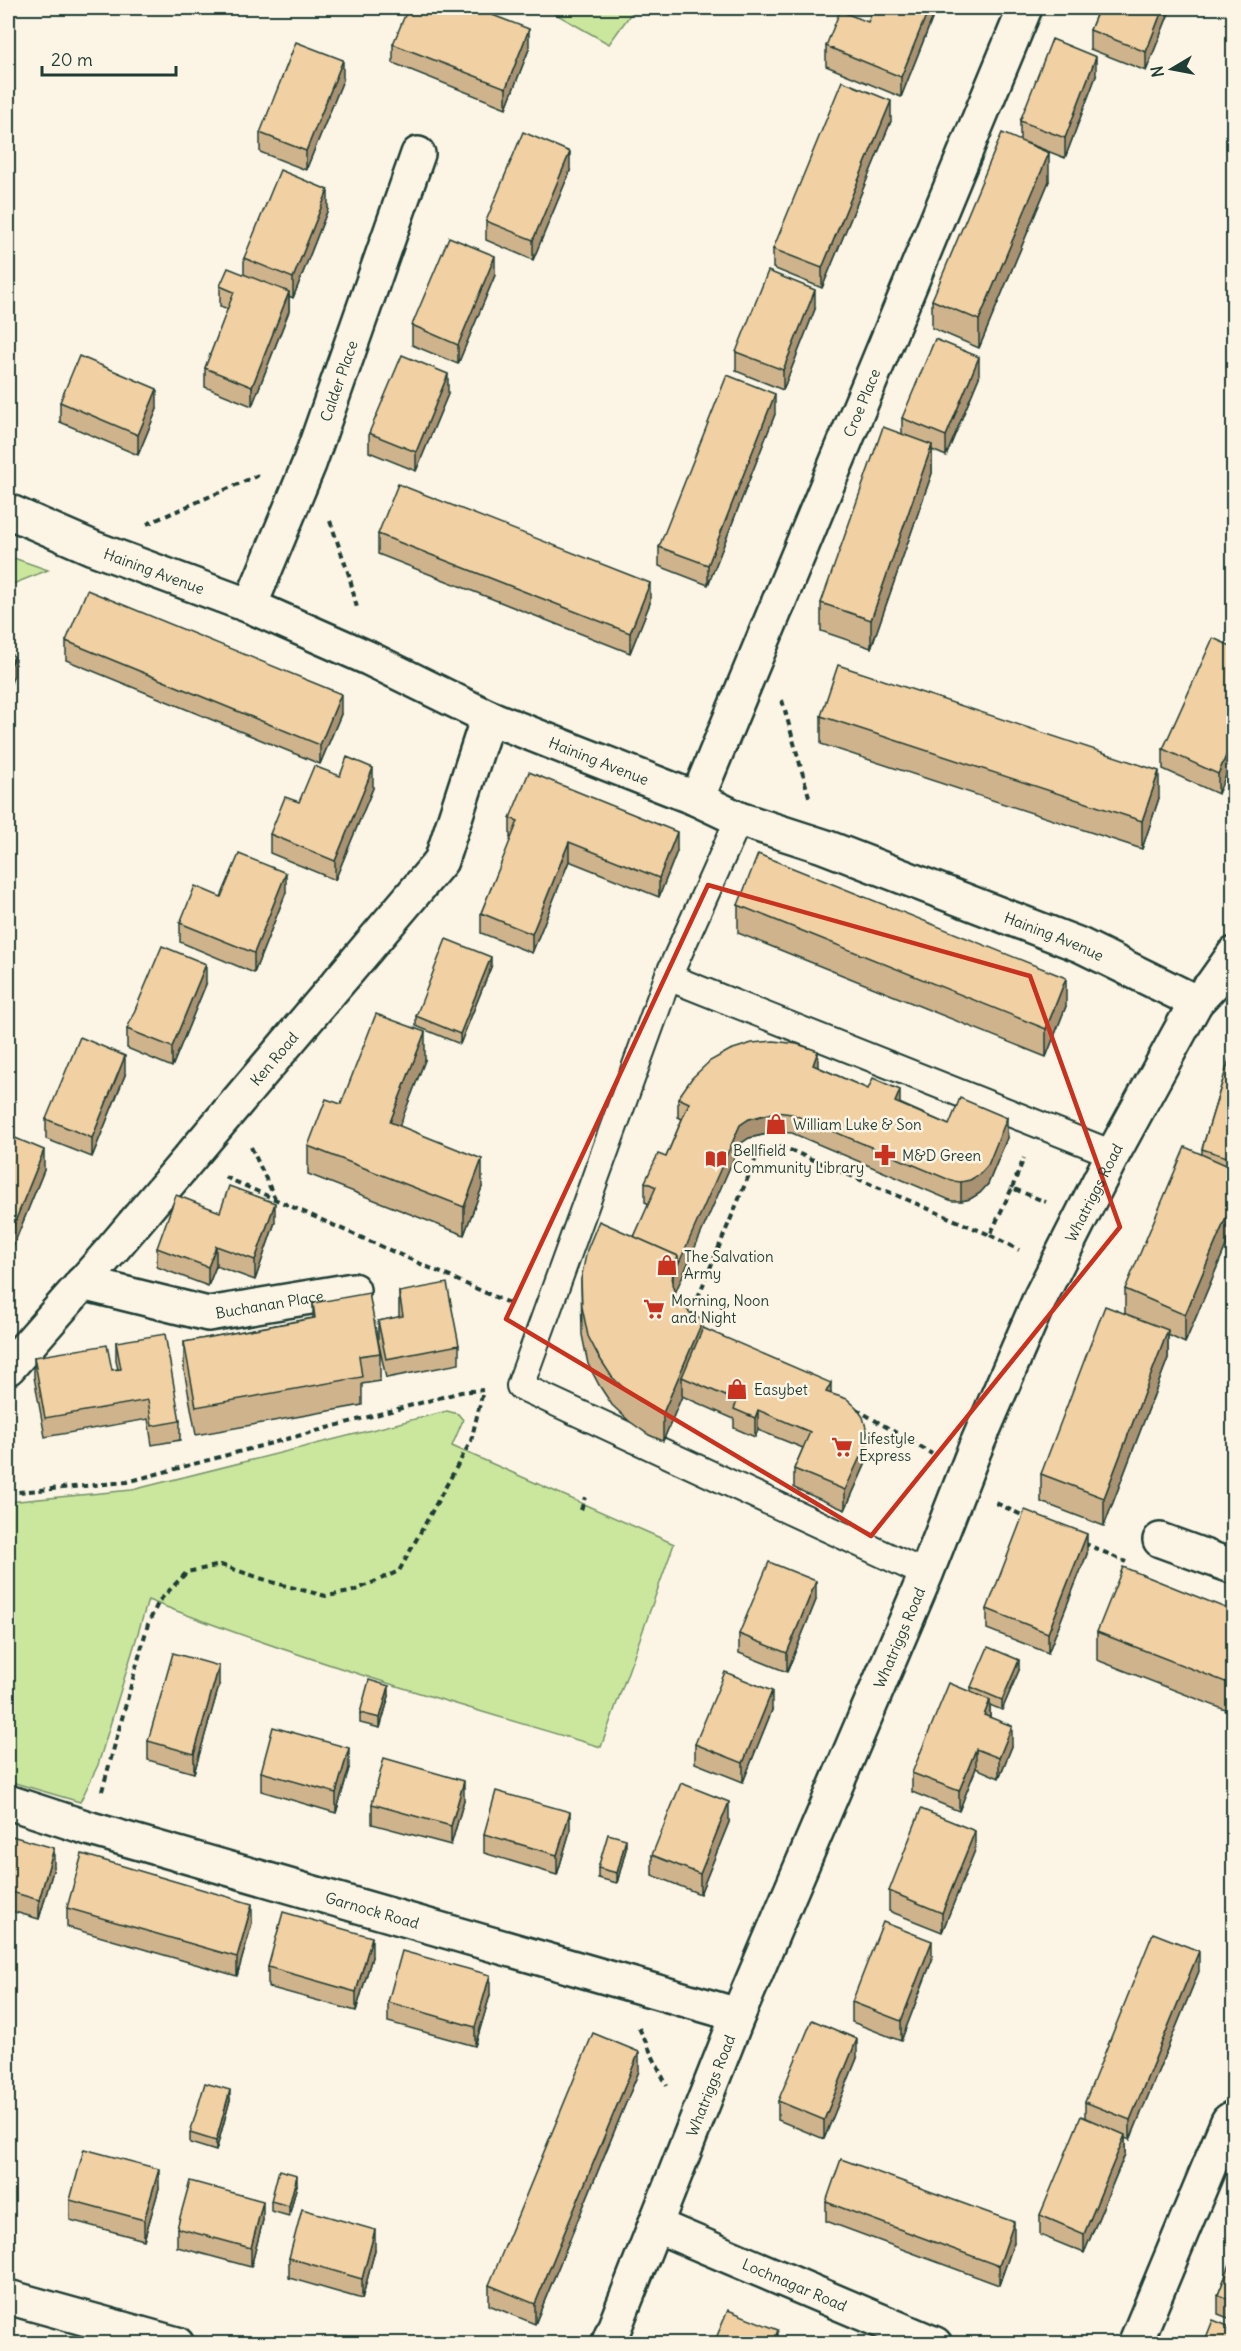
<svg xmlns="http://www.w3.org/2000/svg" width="1241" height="2351" font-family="Delius,sans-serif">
<rect width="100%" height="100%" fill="#fcf5e5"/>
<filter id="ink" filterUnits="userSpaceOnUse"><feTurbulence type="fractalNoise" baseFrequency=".0167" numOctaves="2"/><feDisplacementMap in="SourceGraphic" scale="12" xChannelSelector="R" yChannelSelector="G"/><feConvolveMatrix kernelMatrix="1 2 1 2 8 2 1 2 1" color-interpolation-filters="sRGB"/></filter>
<g filter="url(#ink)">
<g fill="#cbe79e" stroke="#759269" stroke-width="1.5">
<path d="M545,8h90l-26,36z"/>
<path d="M8,556l40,14 -40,16z"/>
<path d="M447,1411l11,3 5,6 -11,26 222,98 -73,203c-153,-45 -305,-89 -453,-147l-50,165 -18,37 -72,-21v-279l124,-12z"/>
</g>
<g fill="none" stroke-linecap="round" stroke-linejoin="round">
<defs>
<g id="service">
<path d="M739,819l-71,158 -148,409 406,188"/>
<path d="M668,977l445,177"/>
</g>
<g id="minor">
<path id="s1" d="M8,511l85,37 157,58 118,52 120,59 209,82 42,20 84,27 257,99 116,57"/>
<path id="s2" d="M250,606l59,-142 109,-310"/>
<path id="s3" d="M697,799l328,-791"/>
<path id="s4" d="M82,1283l126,31 145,-24"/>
<path id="s5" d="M8,1368l102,-116 331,-391 47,-144"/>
<path d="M1160,1540l74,27"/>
<path id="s6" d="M8,1802l83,27 647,186"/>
<path id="s7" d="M655,2225l280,119"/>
<path d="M8,2297l169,47"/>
<path id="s8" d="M608,2344l130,-329 188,-441 48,-123 67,-155 72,-142 83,-152 16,-17 22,-31"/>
<path d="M1135,2344l93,-223 6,-4"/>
</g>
</defs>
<use href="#service" stroke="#1f3d34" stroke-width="30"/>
<use href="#minor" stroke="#1f3d34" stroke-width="38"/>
<g stroke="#1f3d34" stroke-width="4" stroke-dasharray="6 4.5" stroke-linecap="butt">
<path d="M330,521l19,54 8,33"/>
<path d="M147,524l114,-50"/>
<path d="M782,700l28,100"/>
<path d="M251,1147l24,51"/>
<path d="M225,1177l286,127"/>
<path d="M1012,1188l12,-30"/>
<path d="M990,1235l29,15"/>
<path d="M693,1318v-9l63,-151 9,-8 18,-3 207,88 22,-47 34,14"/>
<path d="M856,1409l76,45"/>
<path d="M8,1493l119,-11 334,-90 22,-2"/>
<path d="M996,1503l32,15"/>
<path d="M581,1510l4,-13"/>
<path d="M1084,1543l42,19"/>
<path d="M102,1791l46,-167 11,-23 28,-29 34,-7 54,18 51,13 25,-4 48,-21 72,-130 12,-50"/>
<path d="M639,2028l28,58"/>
</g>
<use href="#service" stroke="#fcf5e5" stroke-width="26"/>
<use href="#minor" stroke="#fcf5e5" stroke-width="33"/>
</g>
<g fill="#cfb38c" stroke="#1f3d34" stroke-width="1.5">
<path d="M934,8v6l-33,83 -75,-31v-20l42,-24z"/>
<path d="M1099,8h72l-25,63 -56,-22v-19z"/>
<path d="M393,44l136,5 -23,59 -113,-45z"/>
<path d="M1096,76l-31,82 -38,-15 22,38 -70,167 -47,-20v-28l88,-160v-19z"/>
<path d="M343,80l-37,90 -46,-18v-19z"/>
<path d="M891,121l-69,167 -49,-20v-19z"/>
<path d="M570,171l-37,89 -47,-20v-19z"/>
<path d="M328,209l-35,89 -4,-2v15l-37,95 -47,-19v-19l23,-59 -8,-3v-20l24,-12v-16z"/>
<path d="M495,275l-37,89 -46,-19v-20z"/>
<path d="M815,309l-32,81 -47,-19v-19z"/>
<path d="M979,377l-33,79 -14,-6v23l-61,175 -50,-17v-28l81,-169v-16z"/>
<path d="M448,394l-32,77 -47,-19v-19z"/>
<path d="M60,402l97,7 -19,46 -78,-33z"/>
<path d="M775,414l-67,171 -49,-19v-19z"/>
<path d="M378,534l272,69 -20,50 -252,-99z"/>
<path d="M66,641l275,73 -21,50 -254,-104z"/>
<path d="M1233,647l-15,147 -55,-25v-20z"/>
<path d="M821,716l338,82 -17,51 -321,-105z"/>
<path d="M340,776l33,12 -38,92 -65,-27v-19z"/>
<path d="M510,818l167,33 -18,46 -90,-36 -37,92 -51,-20v-20l31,-75h-2z"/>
<path d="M286,892l-32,81 -74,-31v-19l41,-26z"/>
<path d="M738,905l328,101 -20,51 -308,-124z"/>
<path d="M491,967l-31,77 -44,-18v-10z"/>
<path d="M206,984l-34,83 -45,-19v-19z"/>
<path d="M1233,1047v182l-48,114 -17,-8v23l-64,168 -63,-24v-28l84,-160v-25l77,-135v-5z"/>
<path d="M425,1060l-26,66 83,61 -18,48 -156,-61v-28l33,-42z"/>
<path d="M818,1067l131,58 58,13 -19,46 -8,9 -10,6 -9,2h-9l-160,-68 -16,-1 -27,6 -9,6 -62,140 -3,9 1,5 27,30 128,65 36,58 -2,14 -20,45 -51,-22v-19l9,-21 -45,-18 -3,7 -21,-9v-9l-52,-23 -19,45 -14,-6 -20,-14 -17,-16 -13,-20 -11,-21 -6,-29 -1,-56 53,-42 15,-33 -4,-2v-20l21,-25 16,-38 -4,-2v-19z"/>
<path d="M125,1075l-33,82 -46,-18v-20z"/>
<path d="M8,1135l36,35 -32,79 -4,-2z"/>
<path d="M220,1212l55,10 -20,58 -39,-14 -8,20 -51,-19v-19z"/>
<path d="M399,1292l60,53v19l-73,14 -8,-38v-19l21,-4z"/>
<path d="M313,1303l67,50v28l-18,3v21l-166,30 -12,-65v-28l129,-24z"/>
<path d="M116,1342l64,79v19l-28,5 -4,-26 -103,18 -11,-60v-20l78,13 6,-1 -2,-8z"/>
<path d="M1087,1554l-39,99 -61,-24v-20z"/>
<path d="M816,1600l-29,72 -48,-19v-19z"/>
<path d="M1233,1611v102l-136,-53v-28z"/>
<path d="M1019,1670l-17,40 -12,-5v13l22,28 -13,32 -23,-10 -17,43 -47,-19v-19l59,-81v-5z"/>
<path d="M219,1686l-25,87 -46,-13v-19z"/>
<path d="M389,1696l-9,32 -20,-5v-10z"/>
<path d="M772,1710l-29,72 -48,-19v-19z"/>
<path d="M349,1768l-13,45 -75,-22v-19z"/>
<path d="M464,1800l-13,45 -79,-21v-20z"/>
<path d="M729,1822l-29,72 -48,-19v-20z"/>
<path d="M570,1831l-13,44 -73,-22v-19z"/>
<path d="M8,1835l46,32 -15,52 -31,-9z"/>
<path d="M626,1849l-9,34 -19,-5v-10z"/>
<path d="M975,1850l-33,82 -53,-21v-20z"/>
<path d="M67,1908l185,15 -15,53 -170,-49z"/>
<path d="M372,1957l-16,54 -88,-24v-20z"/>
<path d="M932,1960l-31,81 -49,-19v-20z"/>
<path d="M1233,1961v25l-2,-1v-19z"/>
<path d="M1199,1971l-69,169 -5,-2v16l-41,99 -44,-18v-20l45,-97v-16z"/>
<path d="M490,1995l-15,51 -87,-24v-20z"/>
<path d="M857,2058l-33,81 -46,-19v-19z"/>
<path d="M639,2071l-104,253 -46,-19v-20z"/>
<path d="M230,2100l-14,51 -26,-8v-10z"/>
<path d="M297,2185l-8,31 -18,-5v-10z"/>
<path d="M159,2188l-15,52 -74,-20v-20z"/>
<path d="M826,2202l188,40 -15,43 -173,-64z"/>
<path d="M263,2220l-12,47 -74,-20v-19z"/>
<path d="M375,2250l-13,49 -73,-21v-20z"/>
<path d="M1233,2257v63l-15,-6v-19z"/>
</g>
<g fill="#a99272" stroke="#1f3d34" stroke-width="1.5">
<path d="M929,8h5v6l-33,83v-20z"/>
<path d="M1163,8h8l-25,63v-19z"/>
<path d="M529,29v20l-23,59v-20z"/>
<path d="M1096,57v19l-31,82v-20z"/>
<path d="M343,60v20l-37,90v-19z"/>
<path d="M891,101v20l-69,167v-20z"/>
<path d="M570,152v19l-37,89v-20z"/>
<path d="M1049,153v28l-70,167v-28z"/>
<path d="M328,190v19l-35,89v-20z"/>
<path d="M495,256v19l-37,89v-19z"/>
<path d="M815,290v19l-32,81v-20z"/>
<path d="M289,292v19l-37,95v-19z"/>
<path d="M979,357v20l-33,79v-20z"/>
<path d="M448,374v20l-32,77v-19z"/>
<path d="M157,389v20l-19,46v-20z"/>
<path d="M775,394v20l-67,171v-20z"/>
<path d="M932,445v28l-61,175v-28z"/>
<path d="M650,583v20l-20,50v-20z"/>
<path d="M14,656v19l-6,16v-19z"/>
<path d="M341,694v20l-21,50v-19z"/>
<path d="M1233,740v19l-15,35v-20z"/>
<path d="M373,768v20l-38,92v-19z"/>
<path d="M1159,771v27l-17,51v-28z"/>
<path d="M677,832v19l-18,46v-19z"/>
<path d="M569,842v19l-37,92v-19z"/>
<path d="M286,873v19l-32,81v-20z"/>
<path d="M491,957v10l-31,77v-10z"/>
<path d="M206,964v20l-34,83v-20z"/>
<path d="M1066,978v28l-20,51v-28z"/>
<path d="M425,1032v28l-35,90v-28z"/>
<path d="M818,1051v20l-5,-6z"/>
<path d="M125,1056v19l-33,82v-19z"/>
<path d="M900,1090v19l-5,-7z"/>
<path d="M776,1112v20l-27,6 -9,6 -67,154v-28l5,-14 62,-131 9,-6z"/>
<path d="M1007,1118v20l-19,46 -8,9 -10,6 -9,2v-19z"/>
<path d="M44,1150v20l-32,79v-20z"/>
<path d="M482,1159v28l-18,48v-28z"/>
<path d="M1233,1201v28l-48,114v-28z"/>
<path d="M275,1203v19l-20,58v-20z"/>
<path d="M216,1246v20l-8,20v-19z"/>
<path d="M703,1320v28l-21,29v19l-19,45v-28z"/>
<path d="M1168,1330v28l-64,168v-28z"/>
<path d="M831,1383v19l-5,-10z"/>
<path d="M758,1410v20l-3,7v-19z"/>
<path d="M867,1431v20l-2,14 -20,45v-20z"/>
<path d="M1087,1534v20l-39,99v-20z"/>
<path d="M816,1581v19l-29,72v-19z"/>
<path d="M1019,1660v10l-17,40v-10z"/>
<path d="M219,1666v20l-25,87v-19z"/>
<path d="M389,1686v10l-9,32v-10z"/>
<path d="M772,1691v19l-29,72v-19z"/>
<path d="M990,1700v19l-6,-4z"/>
<path d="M1012,1726v20l-13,32v-20z"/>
<path d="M349,1748v20l-13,45v-20z"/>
<path d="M976,1749v19l-17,43v-20z"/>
<path d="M464,1781v19l-13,45v-19z"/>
<path d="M729,1802v20l-29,72v-20z"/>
<path d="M570,1812v19l-13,44v-20z"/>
<path d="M975,1831v19l-33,82v-19z"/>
<path d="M626,1839v10l-9,34v-10z"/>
<path d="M54,1848v19l-15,52v-19z"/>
<path d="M252,1904v19l-15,53v-19z"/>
<path d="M372,1937v20l-16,54v-19z"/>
<path d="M932,1941v19l-31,81v-20z"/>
<path d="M1199,1951v20l-69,169v-20z"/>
<path d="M490,1975v20l-15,51v-19z"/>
<path d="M857,2039v19l-33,81v-19z"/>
<path d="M639,2052v19l-104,253v-20z"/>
<path d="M230,2090v10l-14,51v-10z"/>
<path d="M1125,2135v19l-41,99v-19z"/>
<path d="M159,2169v19l-15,52v-20z"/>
<path d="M297,2175v10l-8,31v-10z"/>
<path d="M263,2201v19l-12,47v-19z"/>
<path d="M1014,2222v20l-15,43v-19z"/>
<path d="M375,2230v20l-13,49v-20z"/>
<path d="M778,2330v13h-5z"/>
</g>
<g fill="#f1d0a3" stroke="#1f3d34" stroke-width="1.5">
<path d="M408,8h66l55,21 -23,59 -113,-44z"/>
<path d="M874,8h55l-28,69 -75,-31 14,-35 28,11z"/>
<path d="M1099,8h64l-17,44 -56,-22z"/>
<path d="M1052,39l44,18 -31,81 -45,-17z"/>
<path d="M296,42l47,18 -37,91 -46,-18z"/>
<path d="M842,81l49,20 -69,167 -49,-19z"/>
<path d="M523,132l47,20 -37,88 -47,-19z"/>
<path d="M1002,133l47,20 -70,167 -47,-20z"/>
<path d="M280,170l48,20 -35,88 -49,-20z"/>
<path d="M449,237l46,19 -37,89 -46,-20z"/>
<path d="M228,268l61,24 -37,95 -47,-19 29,-76 -14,-6z"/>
<path d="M768,271l47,19 -32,80 -47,-18z"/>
<path d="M935,339l44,18 -33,79 -44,-18z"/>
<path d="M402,355l46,19 -32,78 -47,-19z"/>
<path d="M79,356l78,33 -19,46 -78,-33z"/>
<path d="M727,375l48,19 -67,171 -49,-18z"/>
<path d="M883,427l49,18 -61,175 -50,-17z"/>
<path d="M398,484l252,99 -20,50 -252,-99z"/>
<path d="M87,590l254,104 -21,51 -254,-104z"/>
<path d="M1213,638l20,9v93l-15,34 -55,-25z"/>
<path d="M8,653l6,3 -6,16z"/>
<path d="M838,665l321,106 -17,50 -321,-105z"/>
<path d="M347,757l26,11 -38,93 -65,-27 15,-37 14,5 15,-36 26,10z"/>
<path d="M529,772l148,60 -18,46 -90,-36 -37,92 -51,-21 37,-92 -8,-3z"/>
<path d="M239,854l47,19 -32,80 -74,-30 15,-37 26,11z"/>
<path d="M758,854l308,124 -20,51 -308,-124z"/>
<path d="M446,939l45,18 -31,77 -44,-18z"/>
<path d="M162,946l44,18 -34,83 -45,-18z"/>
<path d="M376,1014l49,18 -35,90 92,37 -18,48 -156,-61 18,-47 15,5z"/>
<path d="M80,1037l45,19 -33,82 -46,-19z"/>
<path d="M774,1041l23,3 21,7 -5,14 55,24 5,-11 27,12 -5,12 54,23 11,-27 47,20 -19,47 -8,9 -10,6 -9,2 -9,-1 -160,-67 -16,-2 -27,7 -9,6 -62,140v-9l-44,-19 22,-50 -11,-5 13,-28 8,3 23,-54 -11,-5 14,-20 18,-17 20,-11 22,-7z"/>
<path d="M1233,1047v112l-31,-10z"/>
<path d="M8,1135l36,15 -32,79 -4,-1z"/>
<path d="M1185,1147l48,21v33l-48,114 -60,-26z"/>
<path d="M229,1186l46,17 -20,57 -39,-14 -8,21 -51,-19 19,-53 44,17z"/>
<path d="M599,1221l79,35 -5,14 -1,14 4,14 16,17 11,5 -40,93 -14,-6 -20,-14 -17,-16 -13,-20 -11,-21 -6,-29 -1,-28 6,-29z"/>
<path d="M447,1283l12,62 -73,14 -8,-38 25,-5 -4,-24z"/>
<path d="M369,1293l11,60 -21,3 3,21 -166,30 -12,-65 131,-24 -2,-15z"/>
<path d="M1105,1306l63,24 -64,168 -63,-24z"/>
<path d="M703,1328l128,55 -5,9 21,7 9,8 7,10 4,14 -2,15 -20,44 -51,-21 16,-37 -52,-22 -3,8 -21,-9 3,-8 -55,-24z"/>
<path d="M165,1334l15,87 -28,5 -4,-26 -103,18 -11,-61 73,-12 5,25 9,-1 -5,-27z"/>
<path d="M1025,1510l62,24 -39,99 -61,-24z"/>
<path d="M769,1562l47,19 -29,72 -48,-19z"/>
<path d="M1123,1567l110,44v74l-136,-53z"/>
<path d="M988,1647l31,13 -17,40 -31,-13z"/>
<path d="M173,1653l46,13 -25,88 -46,-13z"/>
<path d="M725,1672l47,19 -29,72 -48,-19z"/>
<path d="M369,1680l20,6 -9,32 -20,-5z"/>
<path d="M949,1683l41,17 -6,15 28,11 -13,32 -23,-9 -17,42 -47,-18z"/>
<path d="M273,1727l76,21 -13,45 -75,-21z"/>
<path d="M384,1758l80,23 -13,45 -79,-22z"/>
<path d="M681,1783l48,19 -29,72 -48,-19z"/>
<path d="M496,1791l74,21 -13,43 -73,-21z"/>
<path d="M921,1809l54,22 -33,82 -53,-22z"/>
<path d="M608,1834l18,5 -9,34 -19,-5z"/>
<path d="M8,1835l46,13 -15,52 -31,-9z"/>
<path d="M82,1854l170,50 -15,53 -170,-49z"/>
<path d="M283,1912l89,25 -16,55 -88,-25z"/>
<path d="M883,1922l49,19 -31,80 -49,-19z"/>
<path d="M1153,1933l46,18 -69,169 -45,-18z"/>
<path d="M402,1951l88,24 -15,52 -87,-25z"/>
<path d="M812,2020l45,19 -33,81 -46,-19z"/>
<path d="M593,2033l46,19 -104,252 -46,-19z"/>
<path d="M205,2083l25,7 -14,51 -26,-8z"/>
<path d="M1081,2116l44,19 -41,99 -44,-19z"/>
<path d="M84,2149l75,20 -15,51 -74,-20z"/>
<path d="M841,2159l173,63 -15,44 -173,-64z"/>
<path d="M279,2170l18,5 -8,31 -18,-5z"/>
<path d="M190,2181l73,20 -12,47 -74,-20z"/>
<path d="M302,2209l73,21 -13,49 -73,-21z"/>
<path d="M1233,2257v44l-15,-6z"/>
<path d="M728,2310l50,20 -5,13h-59z"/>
<path d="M1213,2320l20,8v15h-29z"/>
</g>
</g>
<path fill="none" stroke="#c8321e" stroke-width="4.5" stroke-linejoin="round" d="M708,885l322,91 90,251 -249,309 -365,-217z"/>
<defs>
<symbol id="shop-bare" viewBox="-9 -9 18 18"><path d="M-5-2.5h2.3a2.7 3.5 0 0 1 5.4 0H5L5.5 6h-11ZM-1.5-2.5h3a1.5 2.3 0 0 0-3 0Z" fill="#c8321e" stroke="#fcf5e5" stroke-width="2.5" paint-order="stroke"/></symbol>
<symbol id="pharmacy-bare" viewBox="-9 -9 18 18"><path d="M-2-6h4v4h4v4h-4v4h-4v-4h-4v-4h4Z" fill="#c8321e" stroke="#fcf5e5" stroke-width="2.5" paint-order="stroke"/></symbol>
<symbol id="library-bare" viewBox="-9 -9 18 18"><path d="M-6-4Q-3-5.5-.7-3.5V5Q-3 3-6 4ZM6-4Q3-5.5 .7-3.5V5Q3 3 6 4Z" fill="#c8321e" stroke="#fcf5e5" stroke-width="2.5" paint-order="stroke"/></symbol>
<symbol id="supermarket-bare" viewBox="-9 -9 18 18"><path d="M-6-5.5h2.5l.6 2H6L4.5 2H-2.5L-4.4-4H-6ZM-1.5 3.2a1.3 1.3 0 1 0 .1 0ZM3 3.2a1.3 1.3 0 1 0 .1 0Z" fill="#c8321e" stroke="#fcf5e5" stroke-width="2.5" paint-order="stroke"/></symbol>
</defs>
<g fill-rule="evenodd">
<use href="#shop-bare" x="761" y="1109" width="30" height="30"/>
<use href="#pharmacy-bare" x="870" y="1140" width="30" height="30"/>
<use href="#library-bare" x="701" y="1144" width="30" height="30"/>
<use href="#shop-bare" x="652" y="1250" width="30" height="30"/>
<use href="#supermarket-bare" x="639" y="1294" width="30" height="30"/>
<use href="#shop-bare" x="722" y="1374" width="30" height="30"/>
<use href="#supermarket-bare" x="827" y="1432" width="30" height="30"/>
</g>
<g text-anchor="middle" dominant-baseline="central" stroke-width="5" stroke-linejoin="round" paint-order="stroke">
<g font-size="15" fill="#1f3d34" stroke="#fcf5e5">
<text stroke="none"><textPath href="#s2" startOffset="242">Calder Place</textPath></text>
<text stroke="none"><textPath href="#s3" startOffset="429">Croe Place</textPath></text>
<text stroke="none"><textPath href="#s1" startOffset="158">Haining Avenue</textPath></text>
<text stroke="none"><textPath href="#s1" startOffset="642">Haining Avenue</textPath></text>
<text stroke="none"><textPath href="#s1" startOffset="1130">Haining Avenue</textPath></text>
<text stroke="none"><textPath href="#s5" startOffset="408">Ken Road</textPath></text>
<text stroke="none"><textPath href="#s8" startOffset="1250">Whatriggs Road</textPath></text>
<text stroke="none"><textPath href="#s4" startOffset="192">Buchanan Place</textPath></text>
<text stroke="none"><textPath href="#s8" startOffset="764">Whatriggs Road</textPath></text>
<text stroke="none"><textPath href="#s6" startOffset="380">Garnock Road</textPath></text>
<text stroke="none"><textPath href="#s8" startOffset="278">Whatriggs Road</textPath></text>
<text stroke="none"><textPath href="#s7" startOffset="152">Lochnagar Road</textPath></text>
</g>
<g font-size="15" fill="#1f3d34" stroke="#fcf5e5" text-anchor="start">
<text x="793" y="1124">William Luke &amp; Son</text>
<text x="733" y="1150">Bellfield<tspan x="733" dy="17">Community Library</tspan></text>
<text x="902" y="1155">M&amp;D Green</text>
<text x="684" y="1256">The Salvation<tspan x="684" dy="17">Army</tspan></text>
<text x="671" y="1300">Morning, Noon<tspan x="671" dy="17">and Night</tspan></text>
<text x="754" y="1389">Easybet</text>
<text x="859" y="1438">Lifestyle<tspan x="859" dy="17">Express</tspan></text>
</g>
</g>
<rect width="1241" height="2351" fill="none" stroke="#fcf5e5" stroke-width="30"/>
<rect x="15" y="15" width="1211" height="2321" fill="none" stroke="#1f3d34" stroke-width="2" filter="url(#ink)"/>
<g transform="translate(1172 69) rotate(260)" stroke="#fcf5e5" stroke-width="4.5" paint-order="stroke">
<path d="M0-4.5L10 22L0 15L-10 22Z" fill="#1f3d34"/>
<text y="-9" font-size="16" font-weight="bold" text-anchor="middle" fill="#1f3d34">N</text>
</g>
<path d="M42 66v9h134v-9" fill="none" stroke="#1f3d34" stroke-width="3"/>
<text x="51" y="66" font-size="18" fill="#1f3d34" stroke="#fcf5e5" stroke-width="4.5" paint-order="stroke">20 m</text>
</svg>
